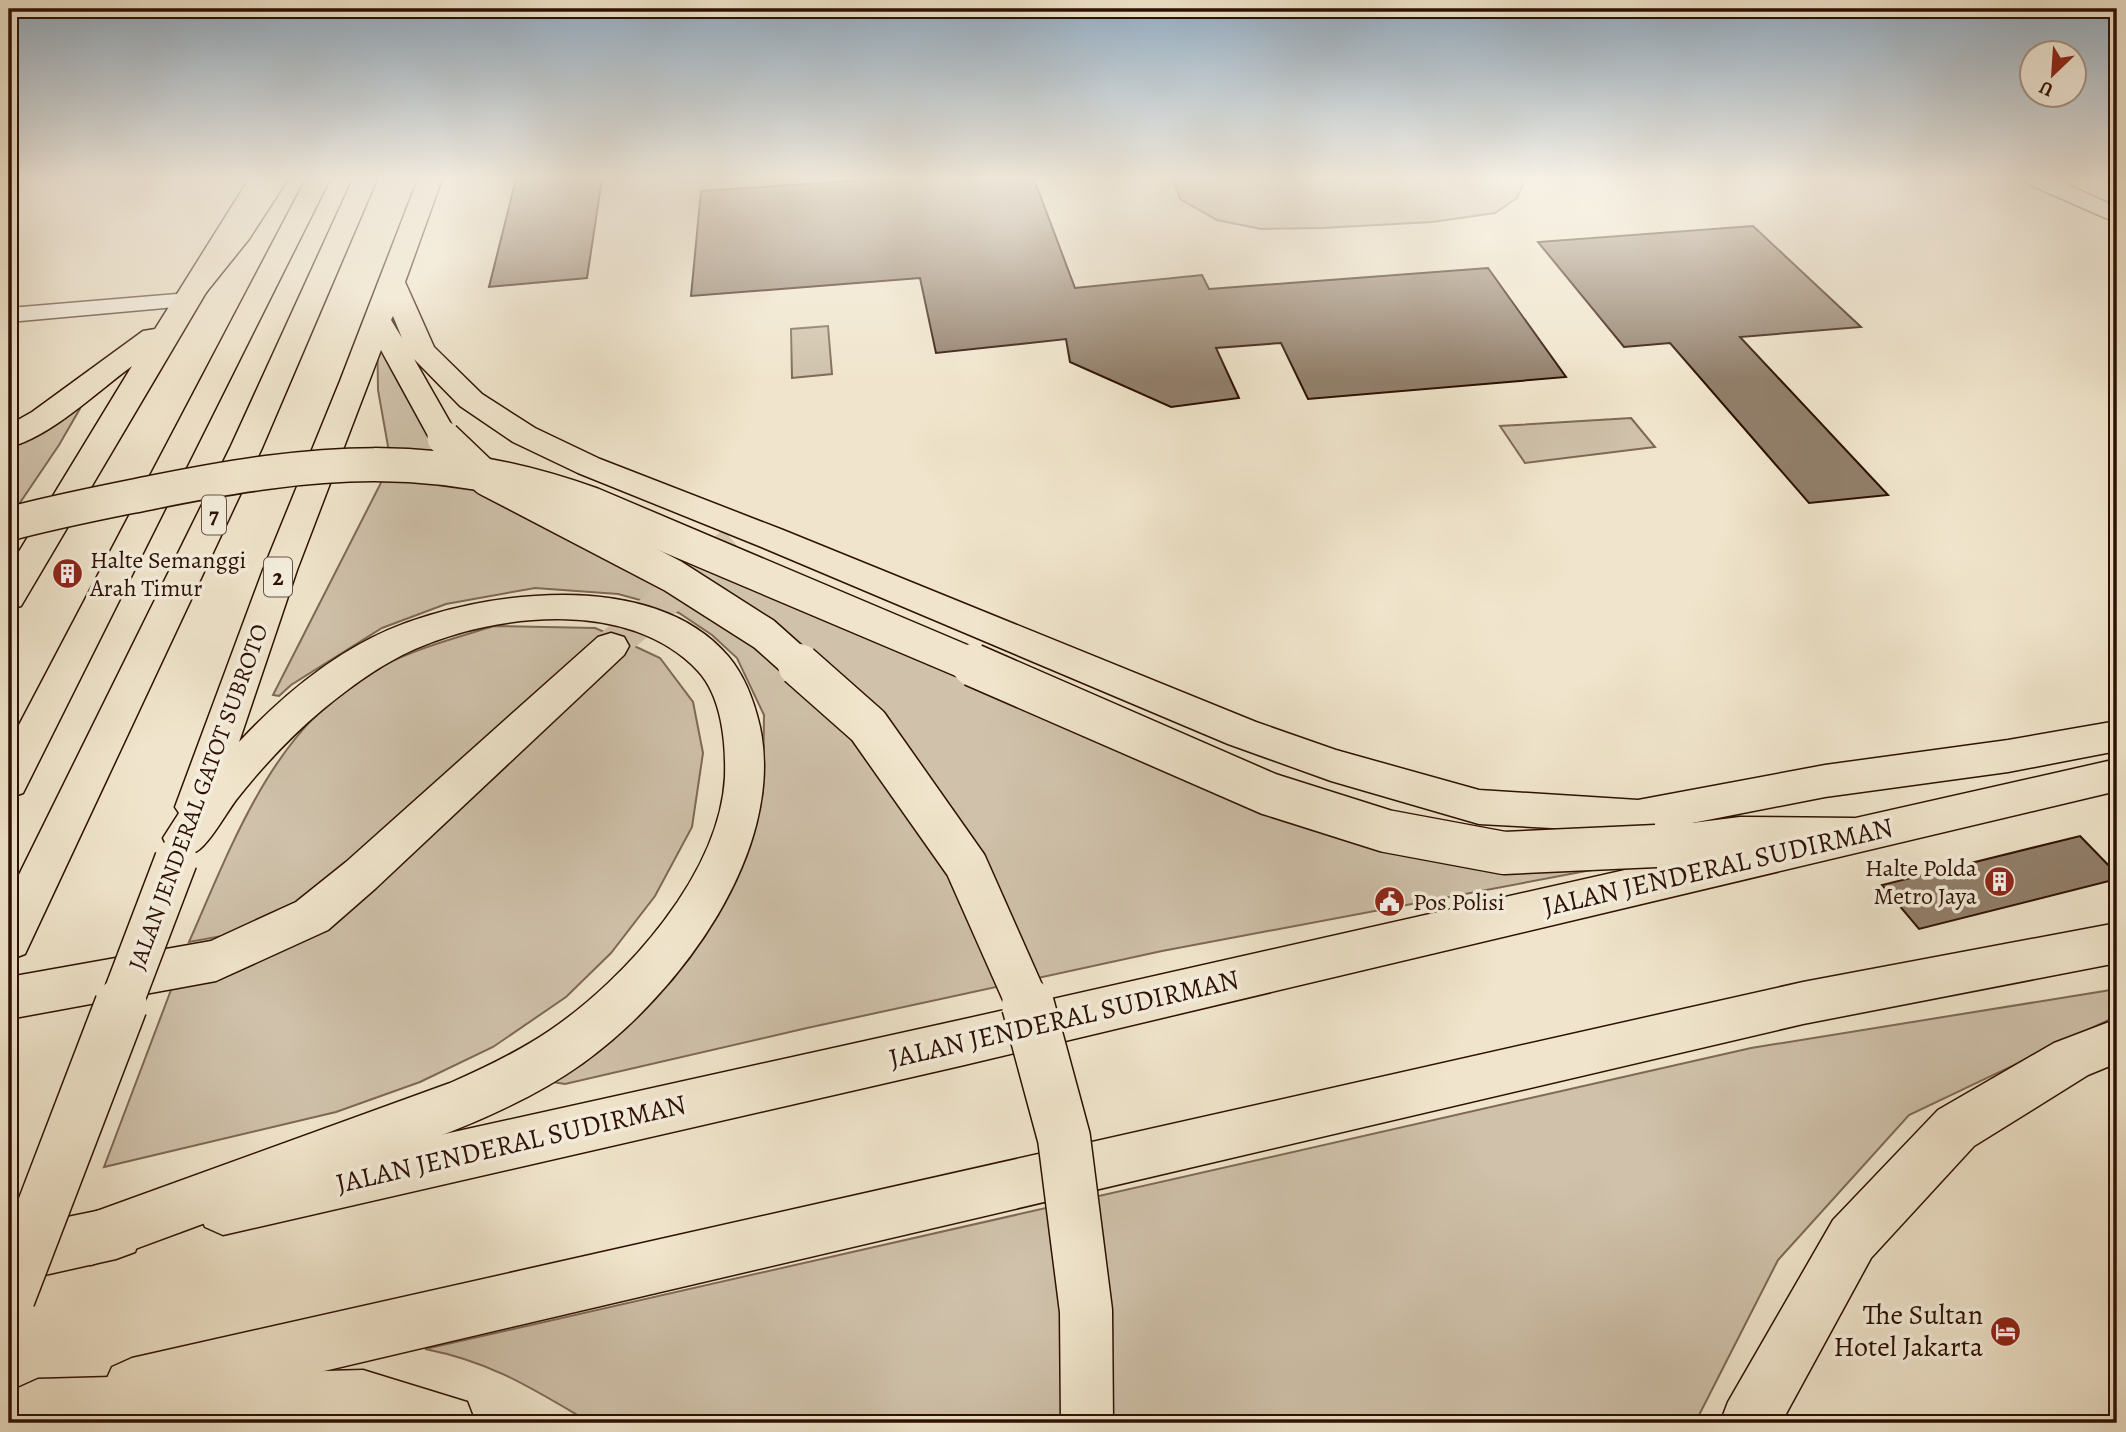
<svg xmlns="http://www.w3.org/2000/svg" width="2126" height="1432" font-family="Alegreya,serif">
<rect width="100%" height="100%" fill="#f0e5cc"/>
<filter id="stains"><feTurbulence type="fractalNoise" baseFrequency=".00286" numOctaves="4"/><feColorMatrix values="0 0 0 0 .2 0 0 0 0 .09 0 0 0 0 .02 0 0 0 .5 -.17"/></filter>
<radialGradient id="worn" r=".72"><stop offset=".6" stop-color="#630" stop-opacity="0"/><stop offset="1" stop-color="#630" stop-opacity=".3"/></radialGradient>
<g fill="#cfc1aa" stroke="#7e6856" stroke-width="2">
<path d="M1174,179h348l2,4 -7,15 -22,15 -63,9 -110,6 -61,1 -44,-9 -37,-21z"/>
<path d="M377,319l105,155 540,212 482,167 279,-19 -621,117 -355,77 -242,56 -12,-2 150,-153 44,-77 16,-61 1,-76 -27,-57 -25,-23 -33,-22 -17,-7 -44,-12 -83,-6 -89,16 -64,24 -91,57 -12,11 -6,-1 118,-232 -13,-73z"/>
<path d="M828,326l4,48 -40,4 -1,-49z"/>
<path d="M89,393l-30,52 -50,74v-81z"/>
<path d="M1631,418l24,29 -130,16 -25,-37z"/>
<path d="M494,626l101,2 12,5 -288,256 -24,17 -62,28 -44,8c42,-95 81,-205 172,-264 40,-26 88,-38 133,-52z"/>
<path d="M630,644l30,14 33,44 10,51 -11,74 -37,69 -44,57 -45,44 -73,50 -73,35 -84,30 -232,55 70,-185 35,-7z"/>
<path d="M2117,989v27l-208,99 -131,145 -83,163h-1104c-58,-34 -99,-61 -166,-74l1326,-301z"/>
</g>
<g fill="#927f6b" stroke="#2d1002" stroke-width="2">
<path d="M516,179h86l-15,99 -98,9z"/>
<path d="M879,179h155l41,109 127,-13 7,14 279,-21 78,109 -258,22 -27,-56 -65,5 23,50 -68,9 -101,-45 -4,-23 -130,14 -16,-75 -229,18 10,-105z"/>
<path d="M1753,226l108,101 -121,10 148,158 -79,8 -139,-160 -46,4 -86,-105z"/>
<path d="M2080,836l37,38v5l-198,50 -37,-44z"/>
</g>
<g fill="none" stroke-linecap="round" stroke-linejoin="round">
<path stroke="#d3c5ae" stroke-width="33" stroke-dasharray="33 17" stroke-linecap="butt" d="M611,646l123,-104"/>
<defs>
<path id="minor" d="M189,293l9,2 3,5 -3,5 -189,17v-14z"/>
<path id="secondary" d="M2024,179h31l62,28v16l-89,-39z"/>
<g id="primary">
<path d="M2117,759v32l-1157,275 -737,169 -18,-8 -8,-18 8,-18 18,-8 737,-163z"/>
<path d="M2117,923v40l-314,61 -1671,392 -20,-9 -9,-20 9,-20 20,-9 1671,-376z"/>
<path d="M116,1207l19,7 7,19 -7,19 -19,7 -107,24v-54z"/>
</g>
<g id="trunk">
<path d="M249,179h24l-252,427 -12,3v-41l123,-202c-34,25 -83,72 -123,81v-22l23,-13 111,-81 12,-2z"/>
<path d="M418,179h24l-37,103 29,65 48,47 53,34 65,31 183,71 473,192 80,28 143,40 159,10 187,-35 183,-25 109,-19v30l-109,21 -183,25 -133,26 48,-6 113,1 15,5 6,12 -6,12 -15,5 -113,-1 -84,13 -15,-6 -6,-12 7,-13 -163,-9 -148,-43 -103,-37 -469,-198 -181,-73 -65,-31 -53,-36 -46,-47 45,79 -4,7 -11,2 -11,-2 -52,-95 -84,220 -58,172c42,-45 92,-87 149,-112 95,-40 265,-62 340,26 17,20 26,45 32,71 26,124 -81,267 -177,336 -70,50 -155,77 -235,107 -86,32 -171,64 -257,95l-19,-7 -7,-19 7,-19 378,-137c34,-15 68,-31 99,-52 77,-52 171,-157 176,-254 1,-34 -3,-80 -27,-106 -68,-73 -201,-58 -283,-22 -34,15 -65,38 -93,61 -32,27 -60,57 -86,90 -9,12 -27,44 -39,51 -10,6 -18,3 -28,-1l-6,-12 16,-25 -4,-6 88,-237 77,-189zM393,316l9,22 -11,-18z"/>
<path d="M611,633l13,4 5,9 -5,9 -248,233 -48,42 -112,51 -207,38v-42l202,-36 85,-39 50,-40 252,-225z"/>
<path d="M2117,1019v44l-29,12 -114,71 -103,112 -90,165h-61l8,-21 105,-182 105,-110 116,-67z"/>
<path d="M363,1370l104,32 8,21h-460l-6,-15 9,-20 20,-9z"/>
</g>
<g id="motorway">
<path d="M264,179h24l-39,60 -45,56 -9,2 -9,-2 -4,-6 49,-60z"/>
<path d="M306,179h24l-307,614 -14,5v-54z"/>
<path d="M353,179h24l-115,269 -237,506 -16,6v-65l221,-447z"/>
</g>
</defs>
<use href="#minor" stroke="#5e4534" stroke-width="3"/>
<use href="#secondary" stroke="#2d1002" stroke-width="3"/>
<use href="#primary" stroke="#2d1002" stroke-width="3"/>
<use href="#trunk" stroke="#2d1002" stroke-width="3"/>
<use href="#motorway" stroke="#2d1002" stroke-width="3"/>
<use href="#minor" fill="#f5eede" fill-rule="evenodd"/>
<use href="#secondary" fill="#f5eede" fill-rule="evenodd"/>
<use href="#primary" fill="#f0e5cc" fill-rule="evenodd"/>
<use href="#trunk" fill="#f0e5cc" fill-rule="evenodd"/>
<use href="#motorway" fill="#f0e5cc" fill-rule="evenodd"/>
<defs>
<g id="trunk-bridge-far2">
<path d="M444,438l43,41 186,97 91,58 37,33"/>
<path d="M9,524c48,-13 96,-22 145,-32 159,-32 281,-45 438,12l385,163"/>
</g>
<g id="trunk-bridge-far1">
<path d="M799,665l69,61 98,139 63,142"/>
<path d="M973,665l296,129 117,37 118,22 152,-7"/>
<path d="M120,1007l56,-147"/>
</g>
<g id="trunk-bridge">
<path d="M1028,1005l36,133 22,173 1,112"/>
<path d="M9,1297l112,-292"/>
</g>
</defs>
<use href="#trunk-bridge-far2" stroke="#2d1002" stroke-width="36" stroke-linecap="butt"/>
<use href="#trunk-bridge-far1" stroke="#2d1002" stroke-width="45" stroke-linecap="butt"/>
<use href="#trunk-bridge" stroke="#2d1002" stroke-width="55" stroke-linecap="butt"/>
<use href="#trunk-bridge-far2" stroke="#f0e5cc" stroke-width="33"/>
<use href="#trunk-bridge-far1" stroke="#f0e5cc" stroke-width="42"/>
<use href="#trunk-bridge" stroke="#f0e5cc" stroke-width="52"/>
</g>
<linearGradient id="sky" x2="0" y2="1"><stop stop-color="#91abc1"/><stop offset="0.47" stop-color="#f8f3e8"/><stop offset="1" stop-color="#f8f3e8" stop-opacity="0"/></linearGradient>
<rect width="2126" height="379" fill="url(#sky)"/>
<defs>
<symbol id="building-disc" viewBox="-11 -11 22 22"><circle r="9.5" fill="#8f2418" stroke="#f5eede"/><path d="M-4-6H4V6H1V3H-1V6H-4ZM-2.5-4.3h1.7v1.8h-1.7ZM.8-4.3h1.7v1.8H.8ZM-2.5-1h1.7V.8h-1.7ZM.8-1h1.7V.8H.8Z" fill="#fff"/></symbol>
<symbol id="civic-disc" viewBox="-11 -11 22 22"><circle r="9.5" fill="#8f2418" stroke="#f5eede"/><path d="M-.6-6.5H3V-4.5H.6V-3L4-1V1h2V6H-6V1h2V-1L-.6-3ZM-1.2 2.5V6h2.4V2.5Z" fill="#fff"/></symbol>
<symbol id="hotel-disc" viewBox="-11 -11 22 22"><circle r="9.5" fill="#8f2418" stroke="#f5eede"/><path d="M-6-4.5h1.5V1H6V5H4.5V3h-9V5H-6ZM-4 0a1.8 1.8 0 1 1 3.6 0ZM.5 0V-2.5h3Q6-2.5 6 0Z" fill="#fff"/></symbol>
</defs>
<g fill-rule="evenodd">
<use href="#building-disc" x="50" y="556" width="35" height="35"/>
<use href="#building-disc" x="1982" y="864" width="35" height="35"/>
<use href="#civic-disc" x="1372" y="884" width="35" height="35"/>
<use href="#hotel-disc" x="1988" y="1314" width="35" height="35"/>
</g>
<g text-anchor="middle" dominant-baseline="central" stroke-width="7" stroke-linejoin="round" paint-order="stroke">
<g fill="#f5eede" stroke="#695344" stroke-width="2">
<rect x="202" y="495.5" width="24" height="39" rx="5"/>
<rect x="264" y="557.5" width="28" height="39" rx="5"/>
</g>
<g font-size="23" font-weight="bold" fill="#2d1002">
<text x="214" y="515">7</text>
<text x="278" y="577">2</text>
</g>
<g font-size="24" fill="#2d1002" stroke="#f5eede" text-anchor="start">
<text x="90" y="560">Halte Semanggi<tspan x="90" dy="28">Arah Timur</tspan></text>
<text x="1977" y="868" text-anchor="end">Halte Polda<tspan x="1977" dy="28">Metro Jaya</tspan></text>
<text x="1413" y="902">Pos Polisi</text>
</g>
<g font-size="24" fill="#2d1002" stroke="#f5eede">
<text transform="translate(198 797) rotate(-70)">JALAN JENDERAL GATOT SUBROTO</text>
</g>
<g font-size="28" fill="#2d1002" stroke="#f5eede">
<text transform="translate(1718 867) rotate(-13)">JALAN JENDERAL SUDIRMAN</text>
<text transform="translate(1064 1019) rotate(-13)">JALAN JENDERAL SUDIRMAN</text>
<text transform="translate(511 1144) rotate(-13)">JALAN JENDERAL SUDIRMAN</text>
</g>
<g font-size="28" fill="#2d1002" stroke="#f5eede" text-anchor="end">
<text x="1983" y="1315">The Sultan<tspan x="1983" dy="32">Hotel Jakarta</tspan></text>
</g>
</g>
<rect width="2126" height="1432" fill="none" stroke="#f0e5cc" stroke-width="35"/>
<rect x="10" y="10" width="2105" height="1411" fill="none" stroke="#2d1002" stroke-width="3.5"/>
<rect x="18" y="18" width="2091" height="1397" fill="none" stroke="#2d1002" stroke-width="2"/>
<g transform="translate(2053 74) rotate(205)"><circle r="33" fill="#f5eede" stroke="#a59586" stroke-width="2"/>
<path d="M0-5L12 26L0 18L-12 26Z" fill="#8f2418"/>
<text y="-10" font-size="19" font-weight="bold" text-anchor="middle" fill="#2d1002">U</text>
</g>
<rect width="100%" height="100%" filter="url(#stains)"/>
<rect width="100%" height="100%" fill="url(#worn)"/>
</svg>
